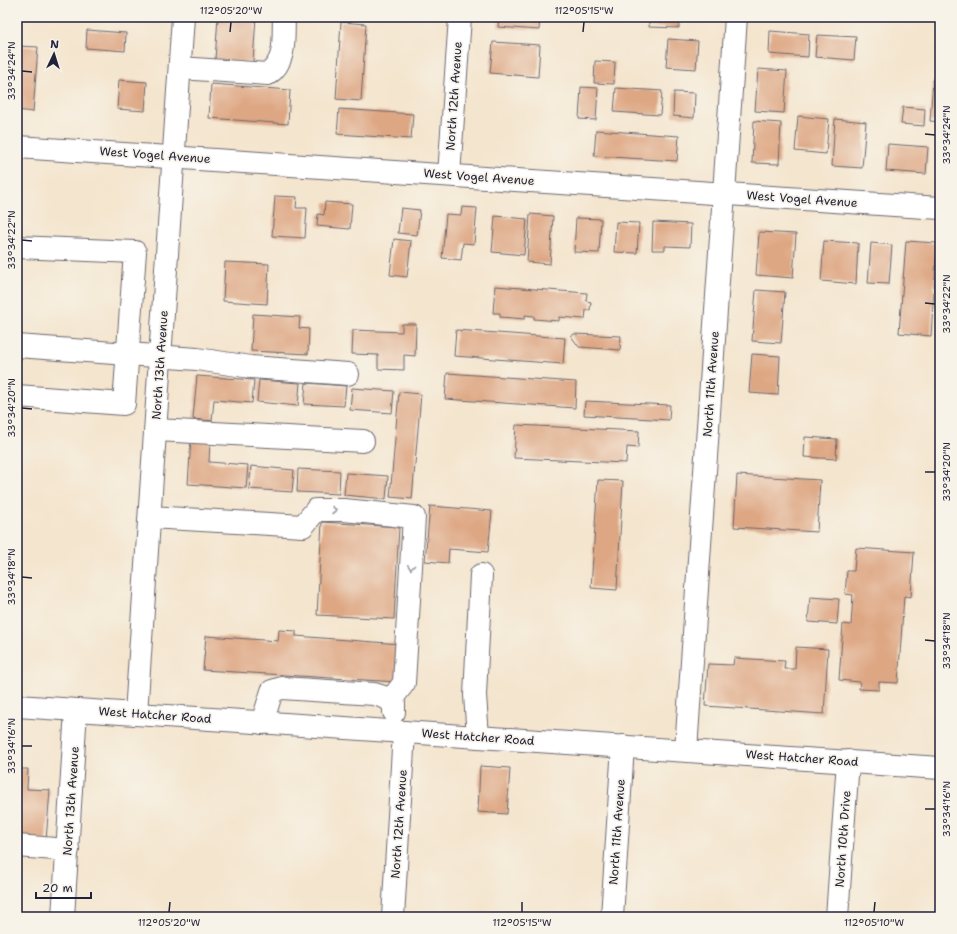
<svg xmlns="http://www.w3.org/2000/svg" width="957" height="934" font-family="'Shantell Sans',sans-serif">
<rect width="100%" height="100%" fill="#f7f3e8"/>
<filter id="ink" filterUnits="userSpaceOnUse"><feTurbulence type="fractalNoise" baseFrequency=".025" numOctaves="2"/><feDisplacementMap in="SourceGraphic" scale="8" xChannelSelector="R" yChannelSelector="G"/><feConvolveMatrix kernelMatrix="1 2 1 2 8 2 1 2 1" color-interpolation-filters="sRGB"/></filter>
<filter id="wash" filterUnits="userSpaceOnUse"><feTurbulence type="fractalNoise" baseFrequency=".012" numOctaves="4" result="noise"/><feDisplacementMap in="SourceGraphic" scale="16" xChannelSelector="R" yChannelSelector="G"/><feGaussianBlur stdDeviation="0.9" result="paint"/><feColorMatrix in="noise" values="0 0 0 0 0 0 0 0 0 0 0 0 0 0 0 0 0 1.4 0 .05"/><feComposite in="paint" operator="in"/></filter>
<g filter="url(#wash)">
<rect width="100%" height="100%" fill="#f4e5ce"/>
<g id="blocks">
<g fill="#dea784">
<path d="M218,17h38l-3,45 -38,-2z"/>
<path d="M499,17h41l-1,13 -41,-3z"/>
<path d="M649,17h30v11l-30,-1z"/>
<path d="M341,22l25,2 -5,77 -25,-2z"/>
<path d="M87,30l39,3 -1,18 -39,-3z"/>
<path d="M770,31l39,3 -1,23 -39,-3z"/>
<path d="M817,35l39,2 -2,23 -39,-3z"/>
<path d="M668,39l30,2 -2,28 -30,-2z"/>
<path d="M493,42l47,3 -2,32 -48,-4z"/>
<path d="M17,46l21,1 -5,65 -16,-2z"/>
<path d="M595,61l20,1 -1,22 -20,-1z"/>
<path d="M758,69l29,2 -3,42 -29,-2z"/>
<path d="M119,80l28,2 -2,29 -28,-2z"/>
<path d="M933,80l7,1v41l-10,-1z"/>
<path d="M211,84l79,6 -2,34 -79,-6z"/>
<path d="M581,87l17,1 -2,32 -17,-1z"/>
<path d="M616,88l46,3 -2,24 -46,-3z"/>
<path d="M674,92l21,1 -1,25 -21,-2z"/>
<path d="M903,107l22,2 -1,17 -23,-2z"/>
<path d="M339,109l74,5 -2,25 -74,-5z"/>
<path d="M798,116l31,3 -3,35 -31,-3z"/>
<path d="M835,119l31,3 -4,46 -30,-2z"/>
<path d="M754,121l27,2 -2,41 -27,-1z"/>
<path d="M596,130l83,6 -2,25 -83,-5z"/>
<path d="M888,144l40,3 -2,27 -40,-3z"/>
<path d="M275,196l22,1 -1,11h11l-2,30 -33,-2z"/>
<path d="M325,202l27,2 -2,25 -33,-3 1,-12 6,1z"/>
<path d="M462,207l15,1 -3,36 -11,-1 -2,17 -19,-2 4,-44 15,1z"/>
<path d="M401,208l19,2 -3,25 -19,-2z"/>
<path d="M530,214l23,2 -3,48 -23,-2z"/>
<path d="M495,216l32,3 -3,36 -32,-3z"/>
<path d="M576,218l25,1 -2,34 -25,-1z"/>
<path d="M616,222l23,1 -2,30 -23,-1z"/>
<path d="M653,222l38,2 -1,23 -25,-1v4h-13z"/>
<path d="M759,232l37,2 -3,44 -37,-3z"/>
<path d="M394,239l17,2 -4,36 -17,-2z"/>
<path d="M824,241l34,2 -2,41 -35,-3z"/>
<path d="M906,241l31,2 -6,93 -32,-3z"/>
<path d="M871,243l21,2 -3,39 -21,-1z"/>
<path d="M225,262l44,2 -2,40 -44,-3z"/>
<path d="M495,286l92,7 -1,8 5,1 -1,8h-4l-1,9 -26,-2v4l-25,-2v-3l-9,-1v4l-25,-2v-4h-7z"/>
<path d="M756,290l29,2 -4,51 -29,-2z"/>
<path d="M253,314l47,3 -1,11 10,1 -1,25 -57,-3z"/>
<path d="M402,324h14l-1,32 -11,-1v15l-26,-1v-14l-26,-1 1,-24 49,2z"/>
<path d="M456,330l109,8 -2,26 -109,-8z"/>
<path d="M574,334l47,2 -1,14 -41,-3 -8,-11z"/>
<path d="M752,354l28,2 -2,39 -29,-2z"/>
<path d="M447,373l129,9 -1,26 -130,-9z"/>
<path d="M197,376l57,4 -2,23 -38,-3 -2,21 -19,-2z"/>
<path d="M259,380l41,3 -2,23 -41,-4z"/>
<path d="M306,383l40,3 -2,20 -40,-2z"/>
<path d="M352,388l42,3 -2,22 -42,-3z"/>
<path d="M399,392l22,2 -9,105 -22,-2z"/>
<path d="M585,401l85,4 -1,15 -85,-5z"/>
<path d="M516,425l123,6 -1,17 -11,-1 -1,16 -112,-5z"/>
<path d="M805,437l32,2 -1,20 -32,-2z"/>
<path d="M191,440l19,1 -1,21 39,3 -2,23 -58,-4z"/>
<path d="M251,466l43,4 -2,22 -43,-3z"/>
<path d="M298,469l42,2 -1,23 -42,-2z"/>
<path d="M346,473l42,3 -2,23 -42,-4z"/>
<path d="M737,475l83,5 -3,52 -83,-5z"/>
<path d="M598,480l25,1 -6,109 -26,-2z"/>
<path d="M430,506l62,5 -4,41 -39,-3 -1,14 -23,-2z"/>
<path d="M322,522l77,5 -5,92 -77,-4z"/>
<path d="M856,548l58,4 -3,45 -7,-1 -6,87 -19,-1v8l-20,-1 1,-7 -21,-2 4,-56 8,1 2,-30 -8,-1 2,-23h7z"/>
<path d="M810,597l29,2 -2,25 -29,-2z"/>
<path d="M279,630l17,1v5l104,8 -3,38 -194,-12 3,-34 72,5z"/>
<path d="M796,647l32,2 -4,65 -119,-8 3,-42 25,1 1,-7 51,3 -1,8h11z"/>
<path d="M480,766l30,2 -3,46 -29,-2z"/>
<path d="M17,769h11l-1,20 23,1 -4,51 -29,-2z"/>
</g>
</g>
</g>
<g filter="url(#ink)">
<use href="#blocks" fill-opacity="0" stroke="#6c666e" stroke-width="1"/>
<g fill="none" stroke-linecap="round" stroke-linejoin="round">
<defs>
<g id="minor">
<path d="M180,68l88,6c19,-13 15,-36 16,-57"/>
<path d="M17,147l923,61"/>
<path d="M449,175l11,-158"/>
<path d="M17,247l118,5 -11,152 -107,-8"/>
<path d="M17,346l180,13 54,8 97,7"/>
<path d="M156,430l207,11"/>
<path d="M150,517l153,9 13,-16h28l70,7 -10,166 -14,18"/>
<path d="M17,706l923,62"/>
<path d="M136,714l47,-697"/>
<path d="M262,723l10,-32 10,-3 92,6 13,4 7,5v9"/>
<path d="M478,737l-3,-42 6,-120"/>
<path d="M686,750l50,-733"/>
<path d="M17,846l51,4"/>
<path d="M63,917l13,-207"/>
<path d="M393,917l11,-185"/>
<path d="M612,917l11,-171"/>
<path d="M837,917l11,-156"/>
</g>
</defs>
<use href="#minor" stroke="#6c666e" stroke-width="24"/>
<use href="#minor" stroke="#fff" stroke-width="22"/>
</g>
<defs><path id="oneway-chevron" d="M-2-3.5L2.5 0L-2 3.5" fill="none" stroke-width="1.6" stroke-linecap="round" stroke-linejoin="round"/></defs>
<g stroke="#9c9ca7">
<use href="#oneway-chevron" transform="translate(334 510)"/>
<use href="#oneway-chevron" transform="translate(411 567) rotate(94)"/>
</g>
</g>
<path fill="none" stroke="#22223b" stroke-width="1.5" d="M230,32l1,-10M583,32l1,-10M22,71l10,1M925,134l10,1M22,240l10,1M925,303l10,1M22,408l10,1M925,472h10M22,577l10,1M925,640l10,1M22,746h10M925,809h10M169,912l1,-10M522,912v-10M874,912l1,-10"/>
<g text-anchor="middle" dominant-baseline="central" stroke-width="3.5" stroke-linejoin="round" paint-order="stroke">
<g font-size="12" fill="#22223b" stroke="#f7f3e8">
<text transform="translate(454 96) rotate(-86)">North 12th Avenue</text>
<text transform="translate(155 155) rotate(4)">West Vogel Avenue</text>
<text transform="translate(479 177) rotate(4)">West Vogel Avenue</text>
<text transform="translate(802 199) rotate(4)">West Vogel Avenue</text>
<text transform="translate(160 365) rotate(-86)">North 13th Avenue</text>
<text transform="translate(711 384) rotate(-86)">North 11th Avenue</text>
<text transform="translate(155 715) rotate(4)">West Hatcher Road</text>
<text transform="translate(478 737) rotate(4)">West Hatcher Road</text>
<text transform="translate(802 758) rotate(4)">West Hatcher Road</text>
<text transform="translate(71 801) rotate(-86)">North 13th Avenue</text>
<text transform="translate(399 824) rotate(-86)">North 12th Avenue</text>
<text transform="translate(617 832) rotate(-86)">North 11th Avenue</text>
<text transform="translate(843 839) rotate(-86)">North 10th Drive</text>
</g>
</g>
<rect width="957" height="934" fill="none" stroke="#f7f3e8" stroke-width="44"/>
<g transform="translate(54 54) rotate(4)" stroke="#f7f3e8" stroke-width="3" paint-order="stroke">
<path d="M0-3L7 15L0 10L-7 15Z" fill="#22223b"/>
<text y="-6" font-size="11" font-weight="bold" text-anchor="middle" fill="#22223b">N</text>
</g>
<path d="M36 892v6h55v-6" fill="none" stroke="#22223b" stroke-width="2"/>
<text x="42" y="892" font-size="12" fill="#22223b" stroke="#f7f3e8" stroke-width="3" paint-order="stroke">20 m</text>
<rect x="22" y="22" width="913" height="890" fill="none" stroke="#22223b" stroke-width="1.5"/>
<g font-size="10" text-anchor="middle" fill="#22223b">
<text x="231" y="14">112°05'20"W</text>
<text x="584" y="14">112°05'15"W</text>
<text transform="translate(11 71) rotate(-90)" y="4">33°34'24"N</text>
<text transform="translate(946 135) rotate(-90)" y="4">33°34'24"N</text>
<text transform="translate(11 240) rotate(-90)" y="4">33°34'22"N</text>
<text transform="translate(946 304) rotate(-90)" y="4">33°34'22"N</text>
<text transform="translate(11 408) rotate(-90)" y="4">33°34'20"N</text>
<text transform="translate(946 472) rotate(-90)" y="4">33°34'20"N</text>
<text transform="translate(11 577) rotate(-90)" y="4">33°34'18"N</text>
<text transform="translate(946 641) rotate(-90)" y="4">33°34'18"N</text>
<text transform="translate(11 746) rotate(-90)" y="4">33°34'16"N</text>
<text transform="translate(946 809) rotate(-90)" y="4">33°34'16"N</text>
<text x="169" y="926">112°05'20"W</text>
<text x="522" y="926">112°05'15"W</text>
<text x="874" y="926">112°05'10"W</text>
</g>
</svg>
